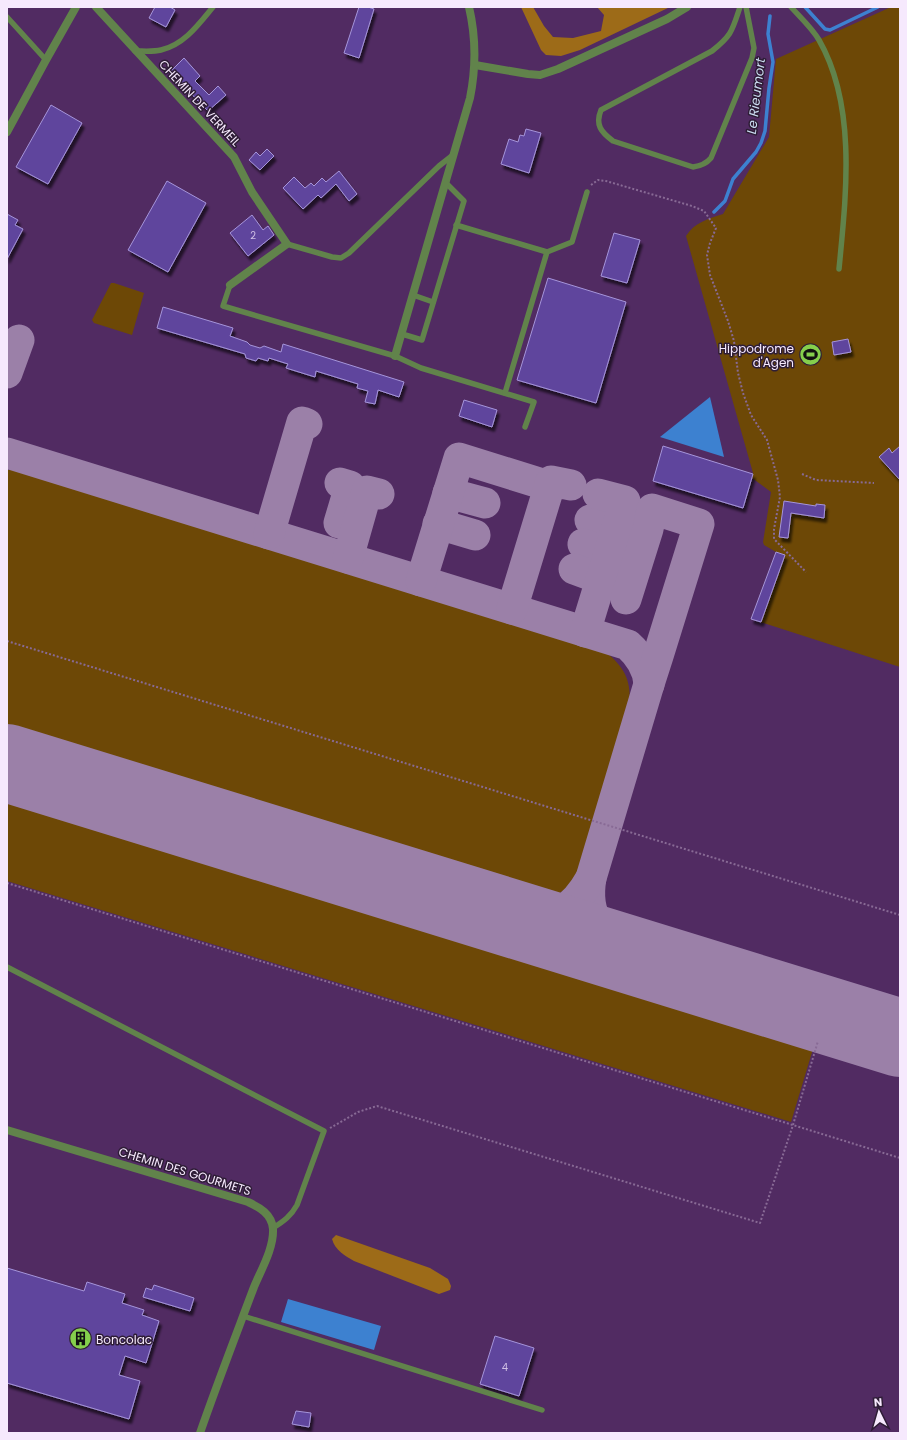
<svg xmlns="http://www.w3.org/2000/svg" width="907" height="1440" font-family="Poppins,sans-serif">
<defs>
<filter id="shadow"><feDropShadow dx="2.5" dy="4.5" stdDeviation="1" flood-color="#0009"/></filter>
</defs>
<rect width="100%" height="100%" fill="#512b62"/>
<g fill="#6d4806">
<path d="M891,7h9v660l-149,-48 25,-67 -12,-7 -1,-3 8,-50 -19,-14 1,-5 -67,-237c9,-14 22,-17 37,-22l46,-77 7,-78z"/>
<path d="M111,283h3l30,10 -12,42 -38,-12 -2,-3z"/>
<path d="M7,470h12l583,179c23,18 30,31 27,60l-49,161c-9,19 -24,29 -45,28l-528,-163z"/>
<path d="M7,789l809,250 -25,83 -784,-241z"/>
</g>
<g fill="#9d6b18">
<path d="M521,7h12l11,19 9,11 20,1 28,-7 3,-16 -7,-8h73l-90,43 -19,6 -15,-1 -5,-5z"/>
<path d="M336,1235l94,33 18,11 3,7 -1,4 -11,4 -85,-33c-9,-5 -19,-11 -22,-22z"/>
</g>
<g fill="#3d81d0">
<path d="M710,397l14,60 -64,-20z"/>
<path d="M288,1299l93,27 -7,24 -93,-28z"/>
</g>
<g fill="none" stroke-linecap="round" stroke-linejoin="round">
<g stroke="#3d81d0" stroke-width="3.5">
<path d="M805,7l20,22 5,1 48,-23"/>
<path d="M714,212l11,-11 8,-22 23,-27 5,-9 4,-12 4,-43 4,-26 -5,-28 2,-18"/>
</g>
<g stroke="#9b80a8" stroke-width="31">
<path d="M7,373l12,-33"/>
<path d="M7,453l621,192c11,10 20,24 21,39"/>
<path d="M448,493l37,10"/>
<path d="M590,520l27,8"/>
<path d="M339,523l11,-37 -10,-3"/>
<path d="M438,524l37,11"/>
<path d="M269,534l33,-112 5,2"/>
<path d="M583,544l26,9"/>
<path d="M348,558l19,-67 12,3"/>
<path d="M574,569l27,10"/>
<path d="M421,581l38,-123 90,28"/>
<path d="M512,609l39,-128 20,4"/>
<path d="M585,632l40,-131 -27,-7"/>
<path d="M591,878c-7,40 12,60 45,78"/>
<path d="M516,920c38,-1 56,-8 75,-42l58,-194 9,-28 41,-132 -47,-15 -4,20 -22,70"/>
</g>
<path stroke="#9b80a8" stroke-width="78" d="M7,763l893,275"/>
</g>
<g fill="#5f449d" stroke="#a595da" filter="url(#shadow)">
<path d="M155,7h15l5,3 -9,17 -17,-9z"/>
<path d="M359,7h9l6,2 -15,49 -15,-5z"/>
<path d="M184,58l16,18 -5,5 14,14 9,-9 8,9 -18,16 -38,-39z"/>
<path d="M51,105l31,18 -34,61 -32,-17z"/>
<path d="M526,129l15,4 -12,40 -28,-9 8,-25 9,3 2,-7 4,1z"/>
<path d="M267,149l7,7 -14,14 -11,-10 7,-8 4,4z"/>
<path d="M339,171l18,23 -8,7 -13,-17 -15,14 -3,-3 -15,14 -20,-21 11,-11 11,11 6,-5 3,3 8,-8 4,4z"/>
<path d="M167,181l39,22 -38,69 -40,-22z"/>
<path d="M7,214l11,6 -3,5 8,4 -16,30z"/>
<path d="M252,215l11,15 5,-4 6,9 -26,21 -18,-23z"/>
<path d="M614,233l26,7 -13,43 -26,-7z"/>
<path d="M548,278l78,24 -30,101 -79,-23z"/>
<path d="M163,307l70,21 -3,8 17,6 3,3 10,3 4,-2 17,6 2,-8 121,38 -5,15 -21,-7 -3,14 -10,-2 3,-11 -11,-3 1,-4 -42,-13 -1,6 -29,-9 2,-4 -19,-6 -1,3 -10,-3 -2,3 -10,-3 -1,-4 -88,-26z"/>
<path d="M848,339l3,13 -17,3 -2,-13z"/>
<path d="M464,400l33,10 -5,17 -33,-11z"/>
<path d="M663,446l90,28 -10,34 -90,-27z"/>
<path d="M900,446v34l-21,-23 10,-9 3,5z"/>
<path d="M784,501l32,5v-2l9,1 -1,13 -33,-5 -3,25 -9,-1z"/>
<path d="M776,552l9,3 -24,67 -10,-3z"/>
<path d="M7,1268l77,23 3,-9 38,12 -3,9 22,7 -2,5 17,6 -13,42 -21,-7 -6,19 21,6 -11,38 -122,-36z"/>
<path d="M154,1285l40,13 -4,13 -47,-14 3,-9 6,2z"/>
<path d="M495,1336l39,12 -15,48 -39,-12z"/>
<path d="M296,1411l15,2 -2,14 -17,-3z"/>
</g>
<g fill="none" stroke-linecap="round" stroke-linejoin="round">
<g stroke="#886a95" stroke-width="2" stroke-dasharray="2 2" stroke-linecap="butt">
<path d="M591,185l7,-5 8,1 86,25 12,5 12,17 -6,15 -3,12 3,20 18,46 6,20 4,32 5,20 8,22 16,25 11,40 2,17 -6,32v10l32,33"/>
<path d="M802,474l14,6 58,3"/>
<path d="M7,641l893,274"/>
<path d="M7,883l893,275"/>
<path d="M330,1128l28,-16 19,-6 383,117 33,-98 25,-84"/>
</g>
<g stroke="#61834b" stroke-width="5.5">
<path d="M740,7c-8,24 -8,28 -28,44l-111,59c-6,15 0,22 12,31l80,26c8,-1 13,-3 18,-9l41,-100 2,-10 -8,-41"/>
<path d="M791,7c9,10 21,21 28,33 38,66 27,156 20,229"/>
<path d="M7,17l39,43"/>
<path d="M135,51c8,0 18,1 26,-1 23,-5 38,-26 52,-43"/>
<path d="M456,225l91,27 25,-10 15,-50"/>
<path d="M287,244l45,13 9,1 8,-5 90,-87 14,-11"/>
<path d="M230,285l-7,21 172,50 26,12 113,34 -9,25"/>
<path d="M413,295l20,7"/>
<path d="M402,334l20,6 42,-139 -18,-18"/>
<path d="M505,393l42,-141"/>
<path d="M7,967l317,164 -27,74c-6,11 -13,16 -24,23"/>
<path d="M243,1316l299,94"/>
</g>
<g stroke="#61834b" stroke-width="8">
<path d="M96,7l138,150 18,35 35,52 -57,41"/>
<path d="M475,65l53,9 12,1 18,-6 109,-50 20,-12"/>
<path d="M7,1130l241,72c11,5 24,12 25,27 1,19 -12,41 -19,58 -18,48 -37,97 -54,146"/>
</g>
<g stroke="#61834b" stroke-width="8">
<path d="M7,132l39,-72 30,-53"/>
<path d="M395,356l75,-258c6,-30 6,-61 -1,-91"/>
</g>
</g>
<defs>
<symbol id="stadium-disc" viewBox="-11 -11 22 22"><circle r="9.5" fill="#85cf4c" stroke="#2e1d36"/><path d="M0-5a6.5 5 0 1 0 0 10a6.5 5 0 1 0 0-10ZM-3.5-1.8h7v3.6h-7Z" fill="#111"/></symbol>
<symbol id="building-disc" viewBox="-11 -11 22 22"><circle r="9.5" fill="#85cf4c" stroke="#2e1d36"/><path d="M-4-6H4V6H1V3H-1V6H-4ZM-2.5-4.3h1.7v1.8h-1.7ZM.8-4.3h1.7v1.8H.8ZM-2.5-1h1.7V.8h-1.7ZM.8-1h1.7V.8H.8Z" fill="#111"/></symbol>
</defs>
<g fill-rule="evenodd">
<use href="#stadium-disc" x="798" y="342" width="25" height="25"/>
<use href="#building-disc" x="68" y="1326" width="25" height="25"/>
</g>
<g text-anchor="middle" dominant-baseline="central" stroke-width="3" stroke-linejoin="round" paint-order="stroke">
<g font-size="10" fill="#d0c0e5">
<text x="253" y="235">2</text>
<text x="505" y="1367">4</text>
</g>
<g font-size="12" fill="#f6e9fd" stroke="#2e1d36">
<text transform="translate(200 103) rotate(47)">CHEMIN DE VERMEIL</text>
<text transform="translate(185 1171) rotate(17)">CHEMIN DES GOURMETS</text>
</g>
<g font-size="12" fill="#f6e9fd" stroke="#2e1d36" text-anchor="end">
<text x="794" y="348">Hippodrome<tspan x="794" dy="14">d'Agen</tspan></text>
<text x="96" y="1339" text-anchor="start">Boncolac</text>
</g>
<g font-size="13" font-style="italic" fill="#cbdcf1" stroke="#2e1d36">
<text transform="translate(756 96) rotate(-83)">Le Rieumort</text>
</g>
</g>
<rect width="907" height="1440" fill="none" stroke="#f6e9fd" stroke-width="16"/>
<g transform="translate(879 1412) rotate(355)" stroke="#2e1d36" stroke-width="3" paint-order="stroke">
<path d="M0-3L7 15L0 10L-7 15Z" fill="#f6e9fd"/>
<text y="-6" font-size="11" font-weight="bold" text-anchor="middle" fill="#f6e9fd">N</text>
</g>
</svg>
